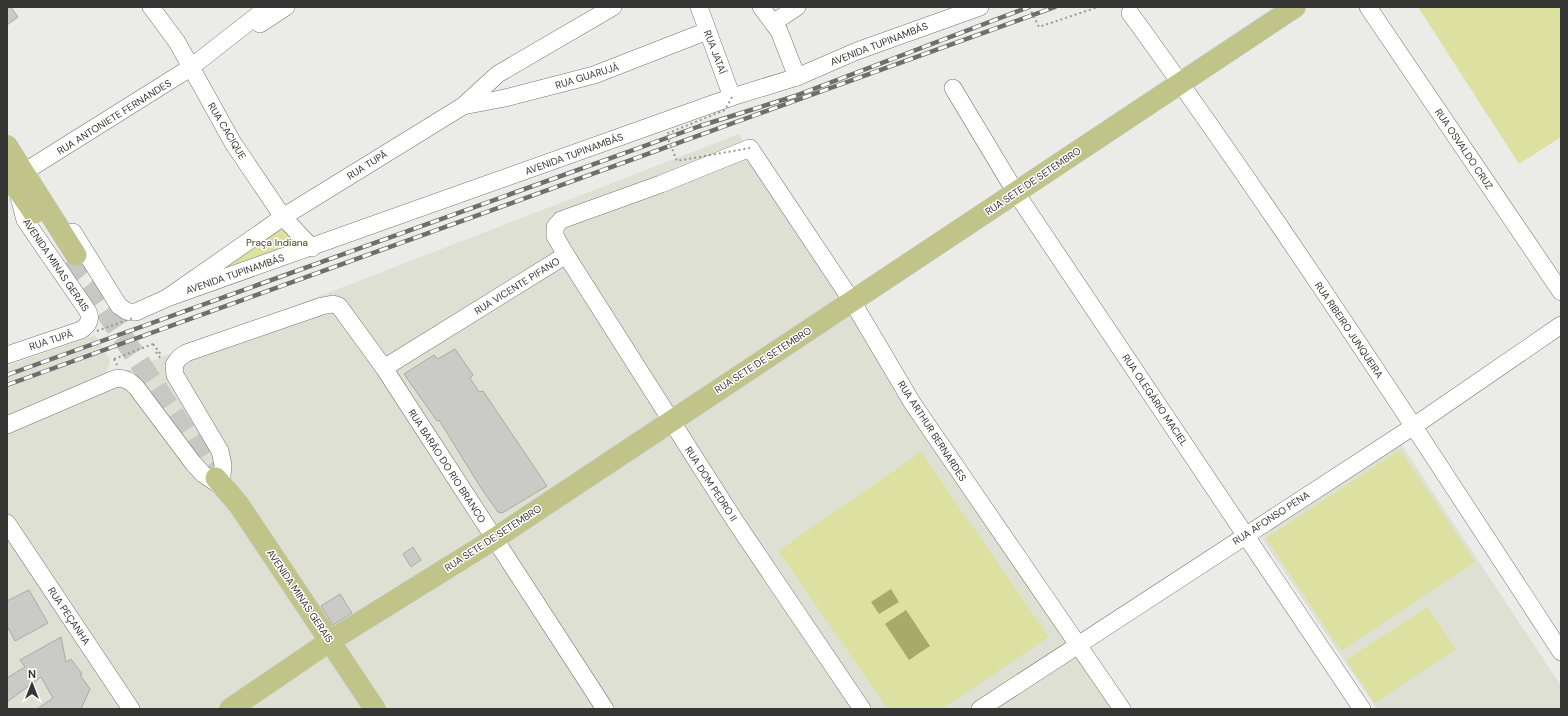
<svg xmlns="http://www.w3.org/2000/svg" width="1568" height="716" font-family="'DM Sans',sans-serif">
<rect width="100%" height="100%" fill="#ebebe7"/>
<g fill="#dfe0d4">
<path d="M739,134l380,575h-1112v-343l88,-31 15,25 -5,19z"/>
<path d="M1401,444l160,242v23h-184l-116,-172z"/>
</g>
<g fill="#dce0a0">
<path d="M1418,7h143v130l-42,27z"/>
<path d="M281,222l20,27 -117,40z"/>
<path d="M1400,450l75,112 -134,89 -75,-113z"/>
<path d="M921,452l128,185 -107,72h-54l-110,-158z"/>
<path d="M1427,607l29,42 -81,54 -29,-43z"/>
</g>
<g fill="#a7ab69">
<path d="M891,589l8,13 -20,12 -8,-12z"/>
<path d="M906,610l24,36 -21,14 -24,-36z"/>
</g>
<g fill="#cacbc6" stroke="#a9aaa5">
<path d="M7,7h4l7,10 -11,8z"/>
<path d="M455,349l18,26 -3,3 9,14 4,-1 64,95 -45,27 -4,-1 -17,-24 -42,-68 -2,1 -33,-47 30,-19 4,4z"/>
<path d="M413,547l8,13 -10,7 -8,-13z"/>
<path d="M29,590l19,33 -33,18 -8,-15v-25z"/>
<path d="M340,594l12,19 -19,12 -12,-19z"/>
<path d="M61,637l5,25 5,-3 11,15 -2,1 10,14 -9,20h-44l16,-11 -12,-21 -34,25v-24l18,-11 -5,-7z"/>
</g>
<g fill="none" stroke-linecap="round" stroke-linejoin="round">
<path stroke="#c7c7c3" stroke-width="21" stroke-dasharray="21 10" stroke-linecap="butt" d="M68,261l21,25 127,192"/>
<defs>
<g id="minor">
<path d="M151,7l26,35 56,101 50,74 29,31"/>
<path d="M699,7l33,90"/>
<path d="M761,7l18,24 18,46"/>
<path d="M1368,7l193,285"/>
<path d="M1130,13c151,208 291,424 431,639"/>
<path d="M773,23l24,-16"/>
<path d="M260,24l26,-17"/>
<path d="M953,88l63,105 346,516"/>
<path d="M463,106l42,-8 89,-23 113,-44"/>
<path d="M24,172l166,-104 78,-61"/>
<path d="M73,232l46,74 9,6h8l31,-14 116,-81 180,-111 35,-32 115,-67"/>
<path d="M167,298l565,-201 65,-20 60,-26 123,-44"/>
<path d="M7,355l74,-25c8,-5 11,-12 6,-20l-62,-90 -7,-27"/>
<path d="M384,368l182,-113"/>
<path d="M7,425l105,-45c9,-4 17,0 24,7l57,76 10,11 18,12 2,-21 -3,-14 -45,-76 -1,-10 5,-7 7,-5 136,-47 11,-2 6,2 45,62 221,341"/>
<path d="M7,523l124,186"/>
<path d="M862,709l-127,-188 -169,-266 -11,-19v-9l6,-7 100,-36 89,-36 102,153 61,103 209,305"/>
<path d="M980,709l434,-283 147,-101"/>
</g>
<g id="major">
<path d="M7,146l69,109"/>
<path d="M7,174l27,39"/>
<path d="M216,478l23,27 136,204"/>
<path d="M230,709l100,-68 164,-102 801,-532"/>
</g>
</defs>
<use href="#minor" stroke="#73736f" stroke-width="18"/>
<use href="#major" stroke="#c6c6c6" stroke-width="22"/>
<g stroke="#989895" stroke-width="2" stroke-dasharray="2 3" stroke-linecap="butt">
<path d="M153,344l9,12"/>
<path d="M156,352l5,7"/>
<path d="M114,359l3,6"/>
</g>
<use href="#minor" stroke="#fff" stroke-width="17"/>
<use href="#major" stroke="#c1c488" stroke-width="21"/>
<defs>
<g id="rail">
<path d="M7,375l693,-249 95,-30 234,-89"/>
<path d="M7,385l1048,-378"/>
</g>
</defs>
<use href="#rail" stroke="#6e6e6c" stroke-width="4.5"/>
<use href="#rail" stroke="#fff" stroke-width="3" stroke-dasharray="9" stroke-linecap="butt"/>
<g stroke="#989895" stroke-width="2" stroke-dasharray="2 3" stroke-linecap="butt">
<path d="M1029,7l10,20 59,-20"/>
<path d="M732,97l-7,13 -59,24 11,27 73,-13"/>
<path d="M97,331l36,-13"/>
<path d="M114,359l39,-15"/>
</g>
</g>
<g text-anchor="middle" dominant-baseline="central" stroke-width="3" stroke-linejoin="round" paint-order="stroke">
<g font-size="10" fill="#353534" stroke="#fff">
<text transform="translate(879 44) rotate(-21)">AVENIDA TUPINAMBÁS</text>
<text transform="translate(715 52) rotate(69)">RUA JATAÍ</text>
<text transform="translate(587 76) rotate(-17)">RUA GUARUJÁ</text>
<text transform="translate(114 117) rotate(-32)">RUA ANTONIETE FERNANDES</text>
<text transform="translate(227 131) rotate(59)">RUA CACIQUE</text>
<text transform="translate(1464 149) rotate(56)">RUA OSVALDO CRUZ</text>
<text transform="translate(574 154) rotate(-20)">AVENIDA TUPINAMBÁS</text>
<text transform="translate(367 165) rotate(-32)">RUA TUPÃ</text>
<text transform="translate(1033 181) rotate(-34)">RUA SETE DE SETEMBRO</text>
<text transform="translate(56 265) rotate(56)">AVENIDA MINAS GERAIS</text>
<text transform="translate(235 274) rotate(-19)">AVENIDA TUPINAMBÁS</text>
<text transform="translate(517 286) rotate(-32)">RUA VICENTE PIFANO</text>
<text transform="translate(1349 330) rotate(56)">RUA RIBEIRO JUNQUEIRA</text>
<text transform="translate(51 340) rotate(-18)">RUA TUPÃ</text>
<text transform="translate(763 360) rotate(-33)">RUA SETE DE SETEMBRO</text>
<text transform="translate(1155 400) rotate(56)">RUA OLEGÁRIO MACIEL</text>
<text transform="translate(932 431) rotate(57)">RUA ARTHUR BERNARDES</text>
<text transform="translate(447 466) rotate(57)">RUA BARÃO DO RIO BRANCO</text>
<text transform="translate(711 484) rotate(57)">RUA DOM PEDRO II</text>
<text transform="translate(1271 518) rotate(-33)">RUA AFONSO PENA</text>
<text transform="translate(493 538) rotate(-33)">RUA SETE DE SETEMBRO</text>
<text transform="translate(300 596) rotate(56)">AVENIDA MINAS GERAIS</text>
<text transform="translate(69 616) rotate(56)">RUA PEÇANHA</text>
</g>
<g font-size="10" fill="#424311" stroke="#fff">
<text x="277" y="242">Praça Indiana</text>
</g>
</g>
<rect width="1568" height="716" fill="none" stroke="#353534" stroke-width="16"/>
<g transform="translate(32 684)" stroke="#ffffff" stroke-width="3" paint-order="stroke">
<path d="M0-3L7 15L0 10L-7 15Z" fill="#353534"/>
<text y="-6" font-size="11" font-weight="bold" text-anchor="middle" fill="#353534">N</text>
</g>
</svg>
